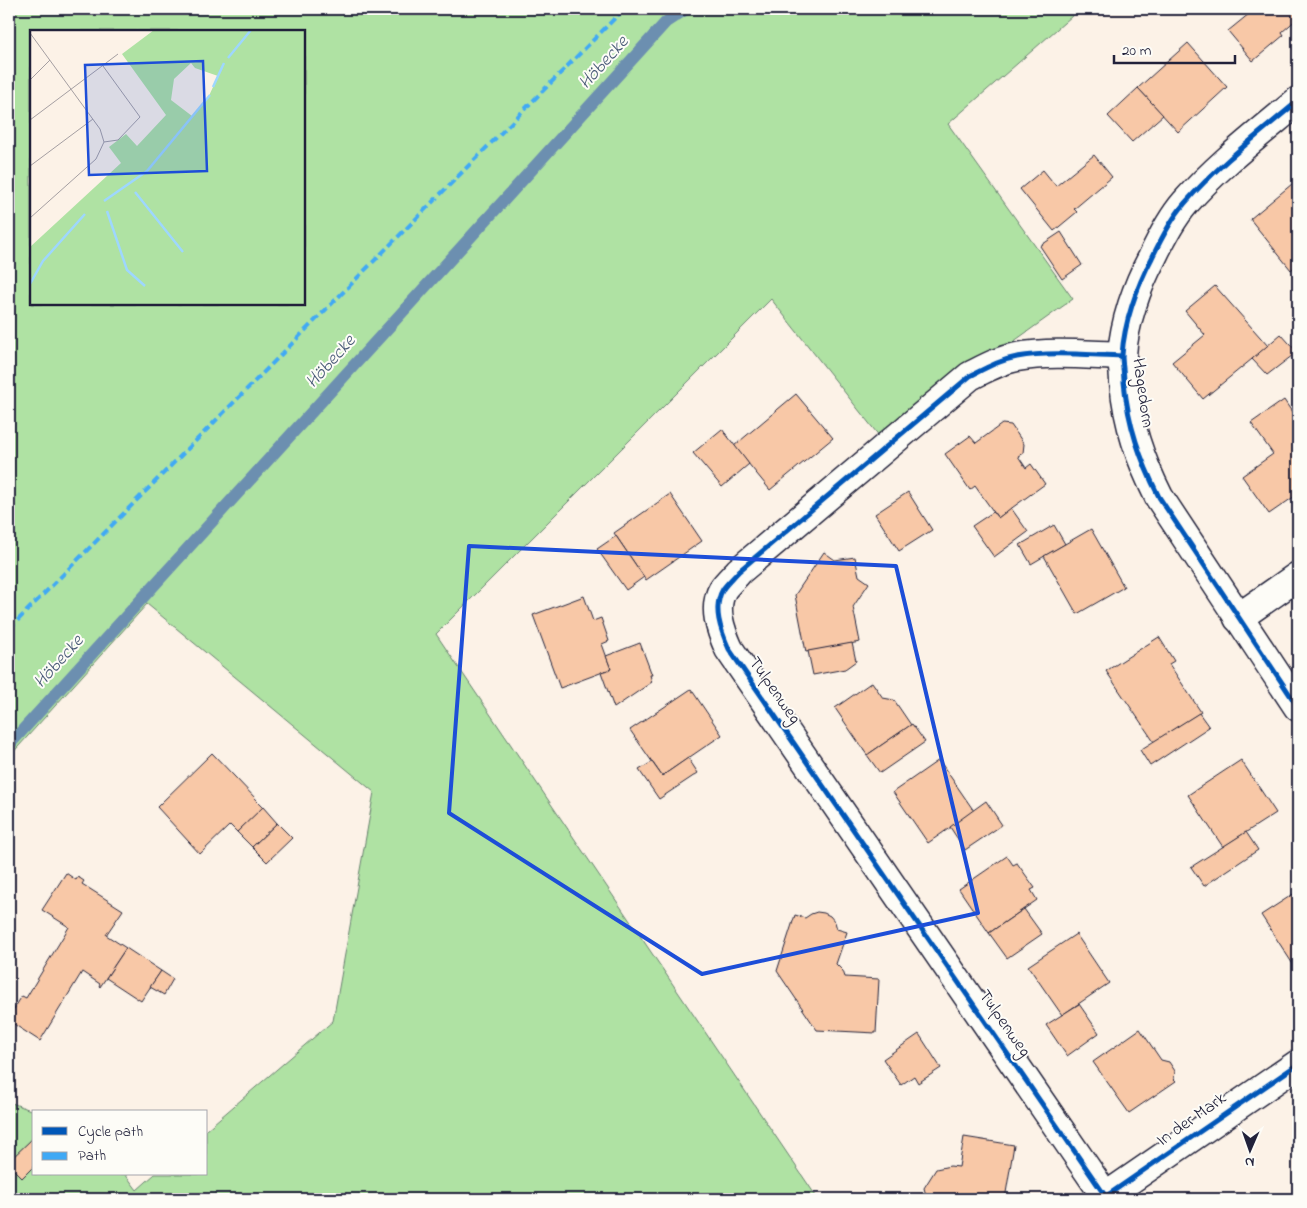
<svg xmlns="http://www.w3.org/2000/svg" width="1307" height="1208" font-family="'Indie Flower',sans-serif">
<rect width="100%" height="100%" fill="#fcf2e7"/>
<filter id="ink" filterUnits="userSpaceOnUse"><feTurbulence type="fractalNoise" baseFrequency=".02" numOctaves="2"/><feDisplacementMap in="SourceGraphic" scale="10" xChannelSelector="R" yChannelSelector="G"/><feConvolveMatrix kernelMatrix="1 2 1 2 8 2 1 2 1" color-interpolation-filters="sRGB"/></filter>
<g filter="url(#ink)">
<path fill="#afe2a3" stroke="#68826f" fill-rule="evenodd" d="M9,9h1071l-132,115 125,175 -193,138 -109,-138 -335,335 382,565h-809v-97l27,10h-2v62h91l12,16 18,-16h51v-44l127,-109 41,-229 -227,-188 -138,153zM31,31h273v273h-273z"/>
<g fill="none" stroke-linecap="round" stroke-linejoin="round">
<path stroke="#6c8fb0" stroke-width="12" d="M9,745l657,-723 20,-13"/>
</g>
<g fill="#f8c8a7" stroke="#22223b">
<path d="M1255,9h43v9l-16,14 2,3 -31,26 -25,-30z"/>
<path d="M1188,43l39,44 -49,45 -40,-44z"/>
<path d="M1138,88l25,27 -31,27 -24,-26z"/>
<path d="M1094,155l18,22 -38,32 3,3 -23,19 -34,-42 23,-19 13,16z"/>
<path d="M1298,179v85l-7,6 -41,-51z"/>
<path d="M1061,232l21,33 -20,14 -22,-33z"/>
<path d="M1215,286l53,60 -65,53 -31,-37 33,-27 -20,-24z"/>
<path d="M1281,334l16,18 -30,23 -15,-16z"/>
<path d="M796,394l37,44 -63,52 -36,-44z"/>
<path d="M1284,400l14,21v73l-29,20 -27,-38 31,-22 -22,-31z"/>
<path d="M1002,424l9,1 13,19 -1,9 -5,3 8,12 5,-4 14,20 -47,34 -23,-32 -5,4 -25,-36 25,-18 6,7z"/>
<path d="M722,429l27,35 -27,23 -29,-34z"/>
<path d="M908,492l24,38 -33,21 -24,-37z"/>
<path d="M670,494l32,47 -56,39 -32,-47z"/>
<path d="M1011,508l17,24 -34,25 -22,-31 21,-14 5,6z"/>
<path d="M1054,525l11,19 -34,20 -11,-19z"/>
<path d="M1091,529l33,58 -47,27 -33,-58z"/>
<path d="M616,536l28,41 -18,13 -29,-41z"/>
<path d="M824,552l11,8 20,-3 4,19 10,7 -16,24 7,35 -54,10 -11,-57z"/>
<path d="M584,596l9,25 8,-3 8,23 -7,3 9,25 -51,19 -27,-73z"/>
<path d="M1159,637l15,24 -5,3 32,48 -47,30 -48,-71z"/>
<path d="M640,643l12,32h-2l2,7 -38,26 -13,-36 10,-3 -5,-13z"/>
<path d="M852,643l4,18 -11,8 -32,6 -5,-24z"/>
<path d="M872,682l11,16 11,2 17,25 -44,30 -32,-47z"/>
<path d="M691,689l31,46 -60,41 -32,-46z"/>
<path d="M1199,713l10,14 -59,39 -10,-16z"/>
<path d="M912,724l13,18 -45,31 -13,-18z"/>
<path d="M212,753l45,47 -1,1 7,7 -26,24 -7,-7 -30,29 -43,-47z"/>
<path d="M688,758l10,15 -39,26 -20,-29 13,-8 10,14z"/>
<path d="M939,760l35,51 -46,32 -35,-51z"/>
<path d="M1241,760l35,53 -53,34 -35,-52z"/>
<path d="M986,801l16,24 -37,25 -15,-23z"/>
<path d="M263,807l14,16 -25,24 -15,-15z"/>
<path d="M277,823l15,15 -25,24 -15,-15z"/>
<path d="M1246,832l12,18 -54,36 -13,-19z"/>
<path d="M1007,856l6,9 4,-2 18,25 -4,2 6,10 -48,33 -30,-44z"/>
<path d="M66,873l10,7 2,-3 6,4 -2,3 41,26 -17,25 20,13 -26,39 -1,-1 1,-2 -18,-12 -42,69 -31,-20v-4l13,-21 4,2 43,-71 -27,-17z"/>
<path d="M1298,891v81l-37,-57z"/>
<path d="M1024,909l18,25 -35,24 -18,-25z"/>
<path d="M817,912l7,1 6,3 5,6 2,7 10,3 -11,32 7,7 2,6 34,2 -3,54 -59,-3 -40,-59 18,-56 10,3 6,-4z"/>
<path d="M1076,934l33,49 -47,32 -34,-49z"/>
<path d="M126,948l35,23 -20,30 -35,-23z"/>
<path d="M161,971l12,8 -9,16 -14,-8z"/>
<path d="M1079,1004l20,29 -32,23 -21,-31z"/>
<path d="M1140,1029l21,31 8,2 6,9 -1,8 2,2 -47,32 -36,-51z"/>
<path d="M919,1034l22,34 -23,15 -4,-7 -13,9 -18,-26z"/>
<path d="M34,1137v29l-12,12 -13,-13v-4z"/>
<path d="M964,1137l50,8 -9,54h-78l-3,-11 12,-19 14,-3 9,1z"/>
</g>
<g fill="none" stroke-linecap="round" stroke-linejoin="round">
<defs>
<g id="street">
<path d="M1298,101c-38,32 -80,64 -113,102 -13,15 -24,36 -33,55 -15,28 -28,65 -30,97 0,9 2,18 2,27 4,43 16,77 35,115l139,210"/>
<path d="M1238,618l60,-42"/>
<path d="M1106,1197l-377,-548c-8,-18 -17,-41 -6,-60 4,-6 11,-12 16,-18l231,-195c16,-8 30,-16 47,-19 34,-6 71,-2 105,-1"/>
<path d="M1102,1199l196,-135"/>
</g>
</defs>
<use href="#street" stroke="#22223b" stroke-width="31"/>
<use href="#street" stroke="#fdfcf7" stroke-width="28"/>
<path stroke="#3fa9f5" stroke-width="4" stroke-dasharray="8 4" stroke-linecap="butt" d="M9,629l615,-620"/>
<defs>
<g id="cycleway">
<path d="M1298,101c-38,32 -80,64 -113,102 -13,15 -24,36 -33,55 -15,28 -28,65 -30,97 0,9 2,18 2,27 4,43 16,77 35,115l139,210"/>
<path d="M1106,1197l-377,-548c-8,-18 -17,-41 -6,-60 4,-6 11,-12 16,-18l231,-195c16,-8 30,-16 47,-19 34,-6 71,-2 105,-1"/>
<path d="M1102,1199l196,-135"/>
</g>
</defs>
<use href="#cycleway" stroke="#fdfcf7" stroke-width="8"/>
<use href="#cycleway" stroke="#0057b8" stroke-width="5"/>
</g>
</g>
<path fill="none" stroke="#1d4ed8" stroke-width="4" stroke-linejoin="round" d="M469,546l427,20 82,347 -276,61 -253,-161z"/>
<g text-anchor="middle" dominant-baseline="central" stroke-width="4" stroke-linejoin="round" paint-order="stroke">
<g font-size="18" fill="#22223b" stroke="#fdfcf7">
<text transform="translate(1142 393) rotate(82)">Hagedorn</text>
<text transform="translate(774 691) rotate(55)">Tulpenweg</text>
<text transform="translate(1004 1024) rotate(55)">Tulpenweg</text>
<text transform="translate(1192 1120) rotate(-35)">In der Mark</text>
</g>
<g font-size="19" font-style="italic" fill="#475876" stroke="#fdfcf7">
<text transform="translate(604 63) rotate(-48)">Höbecke</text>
<text transform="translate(331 362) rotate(-48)">Höbecke</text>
<text transform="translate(59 662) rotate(-48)">Höbecke</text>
</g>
</g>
<g transform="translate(30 30)">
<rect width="275" height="275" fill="#fcf2e7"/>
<path d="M124,0h151v275h-275v-58l91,-84 -12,-16 17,-13 11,12 29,-31 -44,-61zM161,33l4,5 23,8 -10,22 -16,18 -21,-16 3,-21z" fill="#afe2a3" fill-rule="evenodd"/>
<path fill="none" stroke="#9ed7fe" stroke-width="2.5" d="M198,28l23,-28M183,57l11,-24M105,162l48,60M74,171l43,-30 63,-76M77,181l20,59 18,16M0,254l13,-23 42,-47"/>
<path fill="none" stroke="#a59fa2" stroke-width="1" d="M0,3l70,96 4,13 -8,17 -66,59M73,36l37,51 -22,23 -14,2M0,50l20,-20M0,90l88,-66M0,136l63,-47"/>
<path fill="#1d4ed8" fill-opacity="0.15" stroke="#1d4ed8" stroke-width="2.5" d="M173,31l4,110 -118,4 -4,-110z"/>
<rect width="275" height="275" fill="none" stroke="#22223b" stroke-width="2.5"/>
</g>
<rect width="1307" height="1208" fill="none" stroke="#fdfcf7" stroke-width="30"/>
<rect x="15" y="15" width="1277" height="1178" fill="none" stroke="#22223b" stroke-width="2" filter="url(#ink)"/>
<rect x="32" y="1110" width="175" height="65" fill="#fdfcf7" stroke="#a5a5ac"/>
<rect x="42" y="1127" width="25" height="8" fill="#0057b8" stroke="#a5a5ac"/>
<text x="78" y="1136" font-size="15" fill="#22223b">Cycle path</text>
<rect x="42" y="1152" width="25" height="8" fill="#3fa9f5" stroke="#a5a5ac"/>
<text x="78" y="1160" font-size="15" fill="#22223b">Path</text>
<g transform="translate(1250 1150) rotate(182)" stroke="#fdfcf7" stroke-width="4" paint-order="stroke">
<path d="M0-4L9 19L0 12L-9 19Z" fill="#22223b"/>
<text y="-8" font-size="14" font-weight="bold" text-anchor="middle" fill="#22223b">N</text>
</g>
<path d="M1114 55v8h121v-8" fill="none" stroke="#22223b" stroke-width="2.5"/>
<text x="1122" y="55" font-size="15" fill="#22223b" stroke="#fdfcf7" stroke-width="4" paint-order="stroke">20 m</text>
</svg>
